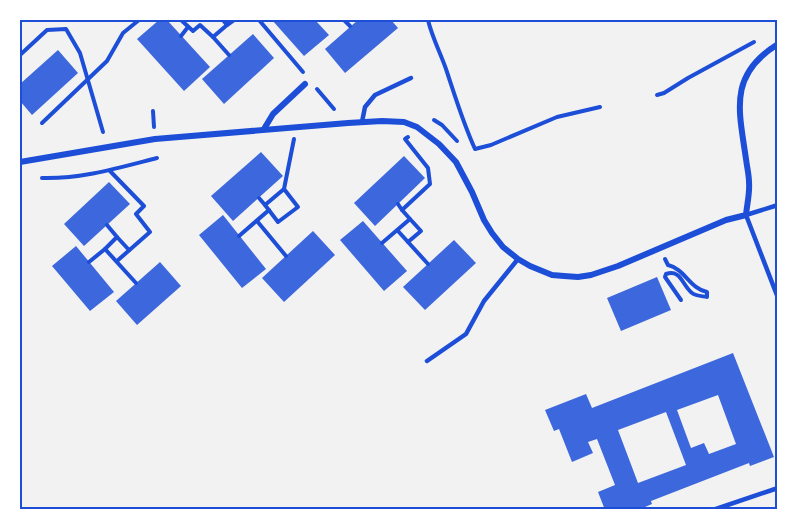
<svg xmlns="http://www.w3.org/2000/svg" width="797" height="529" font-family="Commissioner,sans-serif">
<rect width="100%" height="100%" fill="#f2f2f2"/>
<g fill="#3d67dc" fill-rule="evenodd">
<path d="M159,20h8l43,47 -26,24 -47,-52z"/>
<path d="M272,20h43l14,15 -25,21z"/>
<path d="M358,20h33l7,8 -53,45 -20,-24z"/>
<path d="M253,34l21,24 -50,46 -22,-25z"/>
<path d="M58,50l20,23 -46,42 -12,-14v-17z"/>
<path d="M261,152l22,24 -50,45 -22,-25z"/>
<path d="M404,156l21,22 -50,48 -21,-23z"/>
<path d="M109,182l21,22 -46,42 -20,-22z"/>
<path d="M223,215l43,54 -24,19 -43,-53z"/>
<path d="M363,221l44,50 -23,20 -44,-51z"/>
<path d="M313,231l22,24 -51,47 -22,-24z"/>
<path d="M454,240l22,23 -51,47 -22,-23z"/>
<path d="M76,246l38,46 -24,19 -38,-45z"/>
<path d="M160,262l21,24 -44,39 -21,-24z"/>
<path d="M657,277l14,33 -50,21 -14,-33z"/>
<path d="M733,353l41,104 -24,9 -1,-3 -98,38 1,3 -14,6h-33l-7,-18 17,-7 -18,-46 -9,3 5,11 -21,9 -13,-33 -5,2 -9,-21 41,-16 6,14zM718,395l18,49 -27,10 -5,-11 -13,5 -14,-38zM666,412l20,53 -48,18 -20,-53z"/>
</g>
<g fill="none" stroke-linecap="round" stroke-linejoin="round">
<g stroke="#1d4ed8" stroke-width="4">
<path d="M181,20l12,11 7,-6 13,12"/>
<path d="M223,20l4,5 -14,12 16,18"/>
<path d="M259,20l44,52"/>
<path d="M344,20l6,6"/>
<path d="M428,20c4,17 12,32 18,49 9,27 17,54 29,80l16,-4 66,-28 43,-10"/>
<path d="M227,25l7,-5"/>
<path d="M181,36l7,-9"/>
<path d="M20,55l27,-25 19,-1 14,24 23,79"/>
<path d="M317,89l17,20"/>
<path d="M657,95l7,-2 24,-15 66,-36"/>
<path d="M153,111l1,16"/>
<path d="M434,120l8,5 15,16"/>
<path d="M42,123l65,-62 16,-28 16,-13"/>
<path d="M110,171l34,35 -8,8 14,18 -33,29"/>
<path d="M42,178c40,1 76,-10 115,-20"/>
<path d="M284,189l14,18 -20,15 -13,-17 19,-16 10,-50"/>
<path d="M259,198l6,7"/>
<path d="M398,204l4,6 28,-26 -2,-16 -23,-29 3,-2"/>
<path d="M402,210l8,9"/>
<path d="M257,221l29,35"/>
<path d="M239,236l30,-26"/>
<path d="M117,237l12,13"/>
<path d="M408,242l20,22"/>
<path d="M382,243l28,-24 11,12 -13,11 -10,-11"/>
<path d="M105,249l12,-12 -10,-12"/>
<path d="M665,259l3,6c17,4 22,24 39,27v5c-5,-1 -11,-1 -15,-4 -10,-8 -11,-24 -26,-19l-1,3 16,23"/>
<path d="M89,262l16,-13 31,34"/>
</g>
<g stroke="#1d4ed8" stroke-width="4.5">
<path d="M362,122l3,-15 10,-12 36,-17"/>
<path d="M778,205l-32,10 32,83"/>
<path d="M427,361l39,-27 18,-33 34,-42"/>
<path d="M713,510l65,-22"/>
</g>
<g stroke="#1d4ed8" stroke-width="6">
<path d="M264,129l9,-15 32,-30"/>
<path d="M20,162l135,-23 193,-16 34,-2 22,1 13,5 22,17 17,18 16,30 12,28 8,13 11,14 15,12 12,7 22,9 12,1 14,1 13,-2 27,-9 108,-46 20,-5c1,-11 4,-22 3,-33 0,-7 -2,-15 -3,-23 -7,-49 -18,-84 32,-115"/>
</g>
</g>
<rect width="797" height="529" fill="none" stroke="#ffffff" stroke-width="42"/>
<rect x="21" y="21" width="755" height="487" fill="none" stroke="#1d4ed8" stroke-width="2"/>
</svg>
